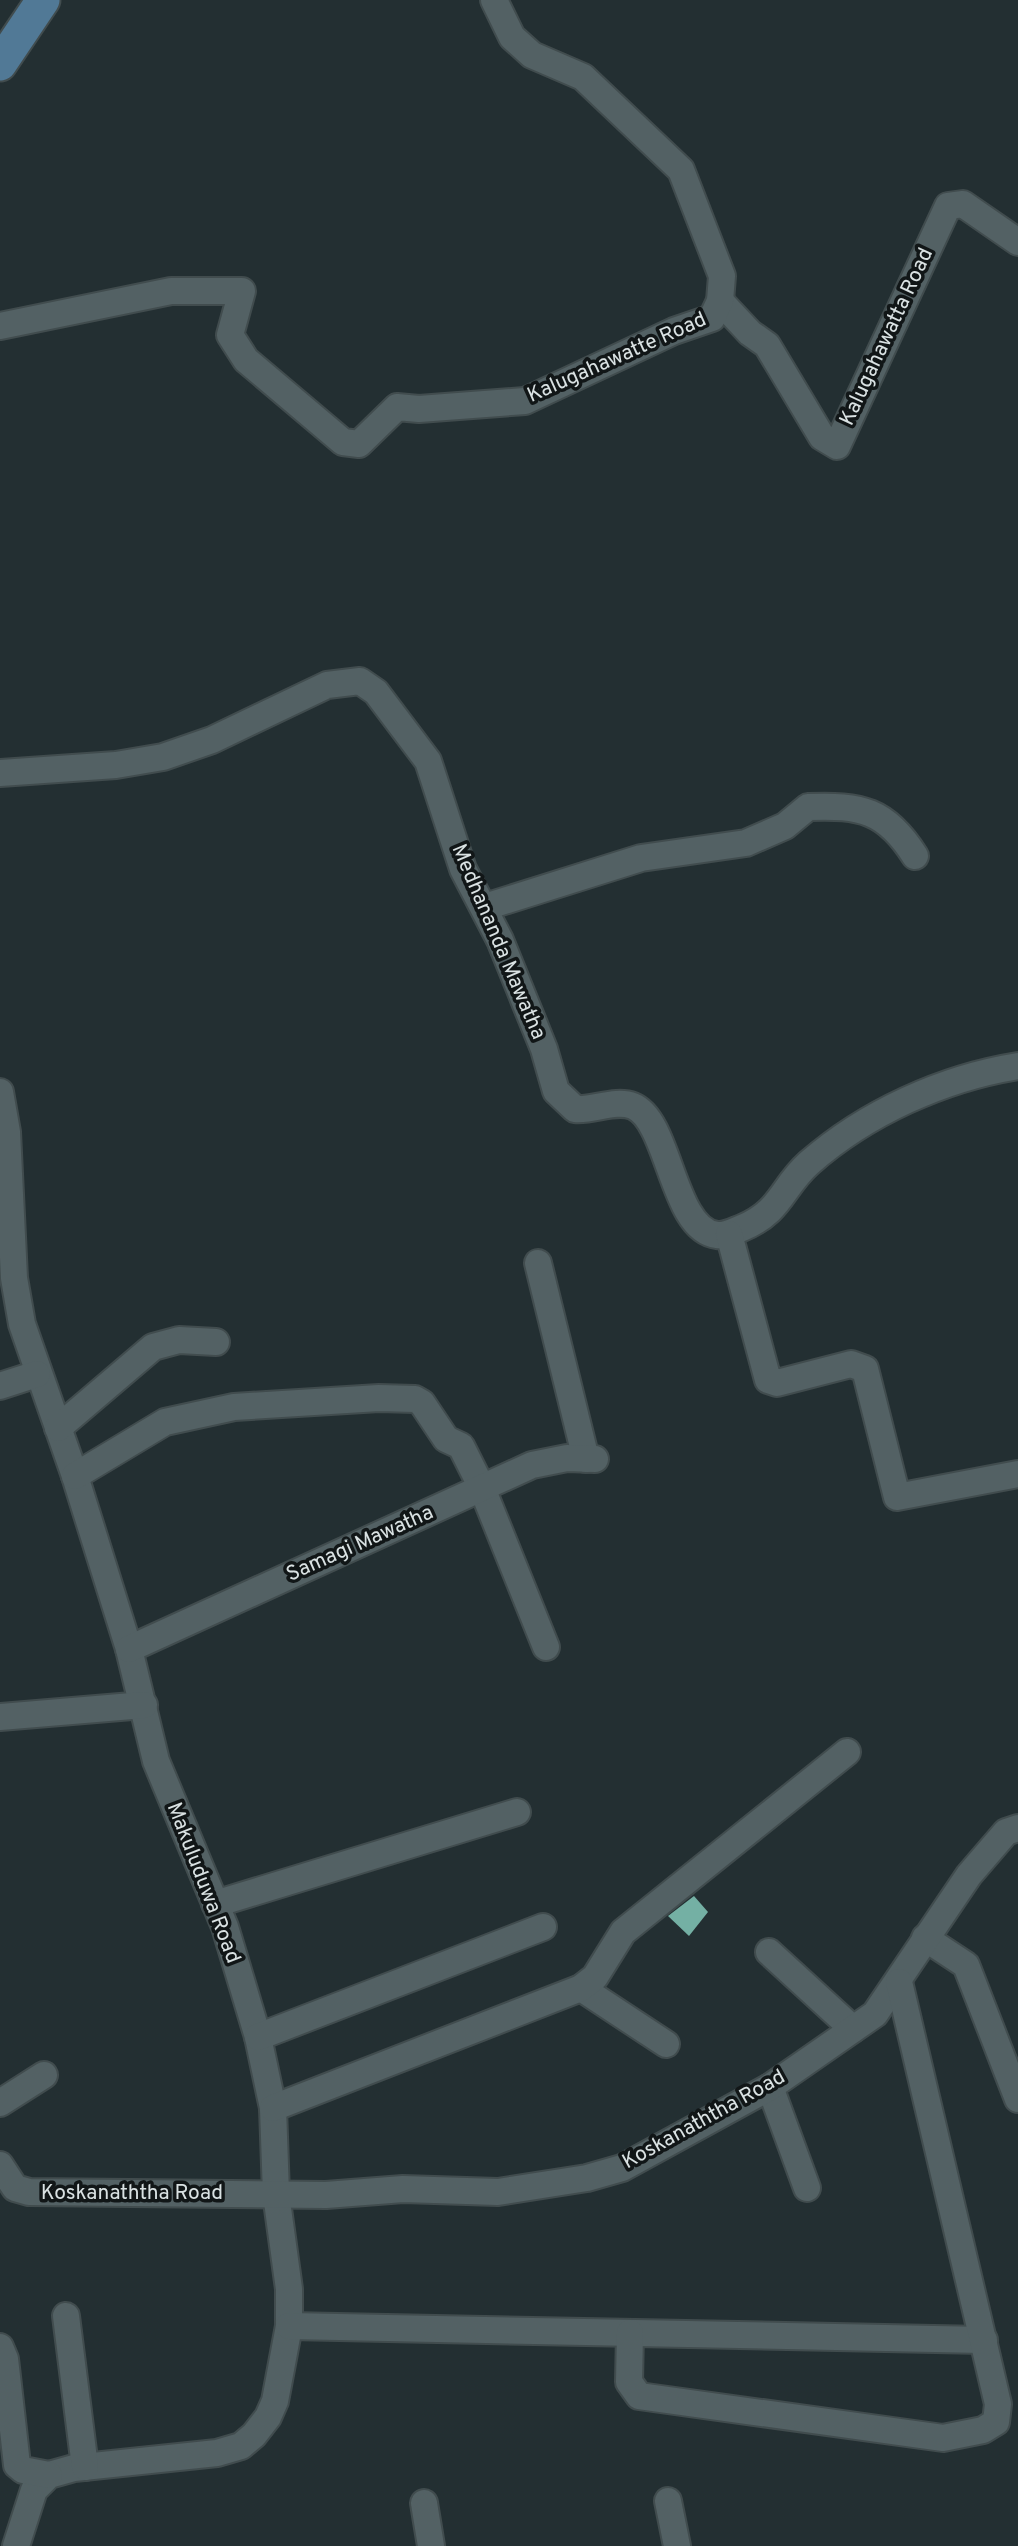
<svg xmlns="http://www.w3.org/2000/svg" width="1018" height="2546" font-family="Overpass,sans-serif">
<rect width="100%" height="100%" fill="#232f32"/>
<path fill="#74b0a4" d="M694,1896l14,16 -19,24 -21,-20z"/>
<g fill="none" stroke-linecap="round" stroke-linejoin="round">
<defs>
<g id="minor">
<path d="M720,301l30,32 17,12 55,92 15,9 111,-240 15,-2 55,38"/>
<path d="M0,326l171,-35h71l-12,44 16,25 97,82 16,2 38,-37 22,2 106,-8 149,-70 38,-13 8,-17 2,-25 -41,-106 -98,-93 -51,-22 -20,-18 -18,-37"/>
<path d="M0,773l116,-8 47,-8 49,-17 115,-55 33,-4 16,11 52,69 35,108 37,71 44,109 12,42 19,18c18,2 40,-10 58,-3 37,15 39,124 84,129 8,1 17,-4 25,-7 40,-17 39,-40 67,-65 57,-50 134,-85 209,-97"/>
<path d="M485,907l156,-49 105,-15 39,-17 23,-19c53,-2 78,3 107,49"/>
<path d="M0,1092l7,40 7,146 8,46 53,152 54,173 27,112 69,166 33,110 15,71 3,86 13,95v37l-14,75 -7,16 -14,18 -13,11 -24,7 -143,15 -25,7 -15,15 -18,56"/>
<path d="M729,1234l39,146 9,3 74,-19 14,5 32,128 121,-23"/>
<path d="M538,1263l48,196"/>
<path d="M0,1386l37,-12"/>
<path d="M58,1428l95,-81 26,-7 37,2"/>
<path d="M75,1476l90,-54 69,-15 145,-9 36,1 7,4 24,36 15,7 21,42 64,159"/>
<path d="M129,1649l403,-184 35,-7 28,1"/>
<path d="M0,1717l144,-12"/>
<path d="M215,1904l302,-92"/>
<path d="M925,1938l41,27 52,134"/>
<path d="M769,1952l84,77"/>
<path d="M581,1988l85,56"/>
<path d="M258,2037l285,-110"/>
<path d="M770,2087l37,101"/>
<path d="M0,2103l44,-28"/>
<path d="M273,2108l308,-120 14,-11 28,-45 224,-180"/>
<path d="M0,2165l15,23 14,4 297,3 77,-6 95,3 89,-14 35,-10 148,-81 105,-73 94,-139 37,-43 12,-4"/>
<path d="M66,2316l19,151"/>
<path d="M289,2326l695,14"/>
<path d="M630,2333l-1,49 10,14 304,42 40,-8 13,-8 2,-18 -99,-422"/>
<path d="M0,2347l5,12 12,106 6,5 26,5"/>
<path d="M668,2501l9,45"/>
<path d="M424,2503l7,43"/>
</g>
<path id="major" d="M0,64l43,-64"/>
</defs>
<use href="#minor" stroke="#414c4e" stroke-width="30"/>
<use href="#major" stroke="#414c4e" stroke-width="37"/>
<use href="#minor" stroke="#536164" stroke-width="26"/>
<use href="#major" stroke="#517996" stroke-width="33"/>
</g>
<g text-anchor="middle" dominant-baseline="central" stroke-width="7" stroke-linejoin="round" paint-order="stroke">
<g font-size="21" fill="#dae2e3" stroke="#111617">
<text transform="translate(887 337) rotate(-65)">Kalugahawatta Road</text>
<text transform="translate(617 358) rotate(-24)">Kalugahawatte Road</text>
<text transform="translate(498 942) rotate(67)">Medhananda Mawatha</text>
<text transform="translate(360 1544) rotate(-24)">Samagi Mawatha</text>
<text transform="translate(203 1883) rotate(69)">Makuluduwa Road</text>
<text transform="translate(704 2120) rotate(-29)">Koskanaththa Road</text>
<text x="132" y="2193">Koskanaththa Road</text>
</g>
</g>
</svg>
